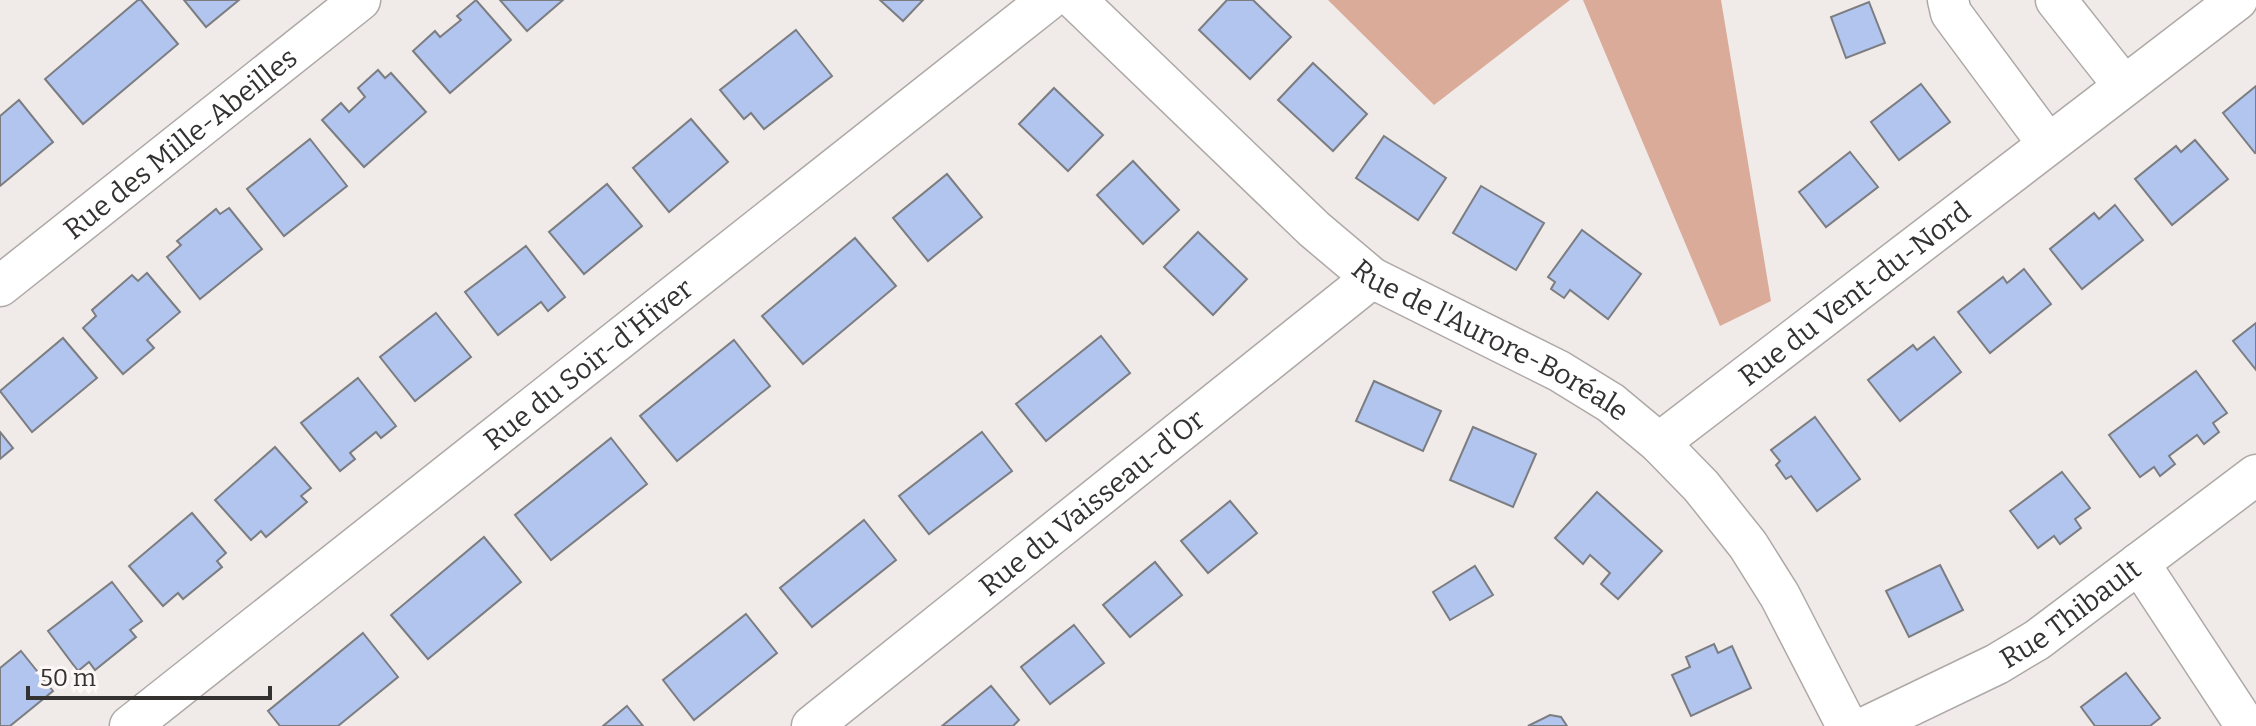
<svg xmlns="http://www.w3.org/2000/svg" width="2256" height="726" font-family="Bitter,serif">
<rect width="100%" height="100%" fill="#f0eae8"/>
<g fill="#d9ab98">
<path d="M1328,0h242l-136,105z"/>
<path d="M1583,0h138l50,301 -51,25z"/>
</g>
<g fill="#b2c5ee" stroke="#7b7d81" stroke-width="2">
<path d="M138,0h3l37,44 -95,80 -38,-45z"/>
<path d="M184,0h55l-33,27z"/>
<path d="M476,0l35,40 -61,53 -37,-42 22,-20 5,6 21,-17 -4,-4z"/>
<path d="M500,0h63l-36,31z"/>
<path d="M880,0h43l-20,21z"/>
<path d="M1227,0h26l38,37 -41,42 -51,-49z"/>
<path d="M1869,2l16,41 -39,15 -15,-41z"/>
<path d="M796,30l36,46 -68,53 -13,-16 -7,6 -24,-29z"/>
<path d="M1313,63l54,51 -34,37 -55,-51z"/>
<path d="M378,70l7,8 6,-5 35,39 -62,55 -42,-47 19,-17 8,9 16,-15 -7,-9z"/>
<path d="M1921,84l29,38 -51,38 -28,-38z"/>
<path d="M2256,86v66l-1,1 -32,-40z"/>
<path d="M1054,88l49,47 -35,36 -49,-47z"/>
<path d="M19,100l34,42 -53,44v-70z"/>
<path d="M691,119l37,43 -59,50 -36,-44z"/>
<path d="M1384,136l62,42 -28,42 -62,-42z"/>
<path d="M310,139l37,47 -63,50 -37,-47z"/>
<path d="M2195,140l33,39 -56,46 -37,-46 41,-33 5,6z"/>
<path d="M1850,152l28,35 -52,40 -27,-35z"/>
<path d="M1133,161l46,49 -36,34 -46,-49z"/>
<path d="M947,174l35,43 -54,44 -35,-43z"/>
<path d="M607,184l35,42 -58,48 -35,-42z"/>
<path d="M1481,186l63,37 -28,47 -63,-37z"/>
<path d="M2115,205l28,35 -61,49 -32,-40 44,-36 5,6z"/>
<path d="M229,208l33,41 -62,50 -33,-42 14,-12 -4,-4 39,-32 4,5z"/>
<path d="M1582,230l59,44 -33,45 -38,-29 -6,8 -13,-9 4,-7 -7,-5z"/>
<path d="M1198,232l49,47 -34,36 -49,-48z"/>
<path d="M855,238l41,48 -93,78 -41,-48z"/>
<path d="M526,246l39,51 -17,14 -7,-9 -43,33 -33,-43z"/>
<path d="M2024,269l27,35 -61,49 -32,-41 45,-35 4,6z"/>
<path d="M147,273l33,39 -33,28 7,8 -31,26 -40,-46 13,-12 -4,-6 40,-35 6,6z"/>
<path d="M436,313l35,44 -56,44 -35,-44z"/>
<path d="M2256,323v47l-23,-29z"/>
<path d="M1101,336l29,37 -84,68 -30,-37z"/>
<path d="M1934,337l27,35 -61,49 -32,-41 45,-35 4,5z"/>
<path d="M63,338l34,40 -65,54 -32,-41z"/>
<path d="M734,340l36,46 -93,75 -37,-45z"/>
<path d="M2196,371l31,42 -14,10 6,9 -15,12 -7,-9 -28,21 6,8 -15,12 -6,-9 -14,10 -31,-42z"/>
<path d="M358,378l38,48 -15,12 -5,-6 -26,21 5,6 -15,12 -39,-48z"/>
<path d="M1374,381l67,30 -18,40 -67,-30z"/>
<path d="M1815,417l45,62 -43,32 -26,-35 -5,3 -10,-14 4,-4 -9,-11z"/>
<path d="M1473,427l63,27 -23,53 -63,-27z"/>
<path d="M0,432l13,16 -13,11z"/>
<path d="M982,432l30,39 -83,63 -30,-38z"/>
<path d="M611,438l36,46 -96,76 -36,-45z"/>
<path d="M275,447l36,41 -10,8 6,6 -41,35 -5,-6 -10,9 -36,-40z"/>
<path d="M2062,472l28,36 -15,11 6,9 -21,16 -6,-8 -16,12 -28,-37z"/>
<path d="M1597,492l65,59 -44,48 -17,-15 9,-11 -20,-18 -7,9 -28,-26z"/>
<path d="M1230,501l27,32 -49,40 -27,-32z"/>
<path d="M192,513l34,40 -9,8 5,6 -39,32 -5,-6 -15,13 -34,-40z"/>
<path d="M864,520l32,40 -84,67 -32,-39z"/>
<path d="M484,537l37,45 -93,77 -37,-44z"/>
<path d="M1155,562l27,33 -52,42 -27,-32z"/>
<path d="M1940,565l23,45 -54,27 -23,-46z"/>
<path d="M1475,566l18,29 -43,25 -17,-28z"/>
<path d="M112,582l30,39 -12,9 6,7 -41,33 -6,-8 -11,9 -30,-40z"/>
<path d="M746,614l31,39 -83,67 -31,-40z"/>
<path d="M1074,625l30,38 -54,41 -29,-37z"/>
<path d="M363,633l35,44 -60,49h-58l-12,-15z"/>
<path d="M1714,644l4,9 14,-7 19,42 -60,28 -19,-41 18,-8 -4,-10z"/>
<path d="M21,651l32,40 -43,35h-10v-58z"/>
<path d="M2126,673l34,45 -10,8h-55l-14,-19z"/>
<path d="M991,686l28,34 -6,6h-71z"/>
<path d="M627,706l16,20h-40z"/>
<path d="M1550,715l11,2 6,9h-39z"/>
</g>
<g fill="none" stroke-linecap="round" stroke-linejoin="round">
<defs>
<g id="minor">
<path id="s1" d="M1076,0l238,229 58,49 187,93 52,32 48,40 42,43 47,59 32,51 67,130"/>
<path d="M1948,0l3,13 97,131"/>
<path d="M2056,0l68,86"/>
<path id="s2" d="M0,286l360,-286"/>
<path id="s3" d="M1659,443l578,-443"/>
<path d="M2139,563l107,163"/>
<path id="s4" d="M130,726l918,-726"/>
<path id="s5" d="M812,726l560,-448"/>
<path id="s6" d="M1868,726l129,-62 40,-24 219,-165"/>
</g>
</defs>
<use href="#minor" stroke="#aea9a6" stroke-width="43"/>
<use href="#minor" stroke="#fff" stroke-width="40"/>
</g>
<g text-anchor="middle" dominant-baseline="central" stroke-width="7" stroke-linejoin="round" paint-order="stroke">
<g font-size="28" fill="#343231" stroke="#fdf7f5">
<text stroke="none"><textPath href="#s2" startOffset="230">Rue des Mille-Abeilles</textPath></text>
<text stroke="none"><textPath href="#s3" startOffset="246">Rue du Vent-du-Nord</textPath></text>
<text stroke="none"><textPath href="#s1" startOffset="540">Rue de l'Aurore-Boréale</textPath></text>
<text stroke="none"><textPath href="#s4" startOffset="584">Rue du Soir-d'Hiver</textPath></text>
<text stroke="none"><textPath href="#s5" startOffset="358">Rue du Vaisseau-d'Or</textPath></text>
<text stroke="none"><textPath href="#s6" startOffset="232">Rue Thibault</textPath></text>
</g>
</g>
<path d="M28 686v12h242v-12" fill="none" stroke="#343231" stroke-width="4"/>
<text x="40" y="686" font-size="24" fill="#343231" stroke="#fdf7f5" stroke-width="6" paint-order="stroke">50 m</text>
</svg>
